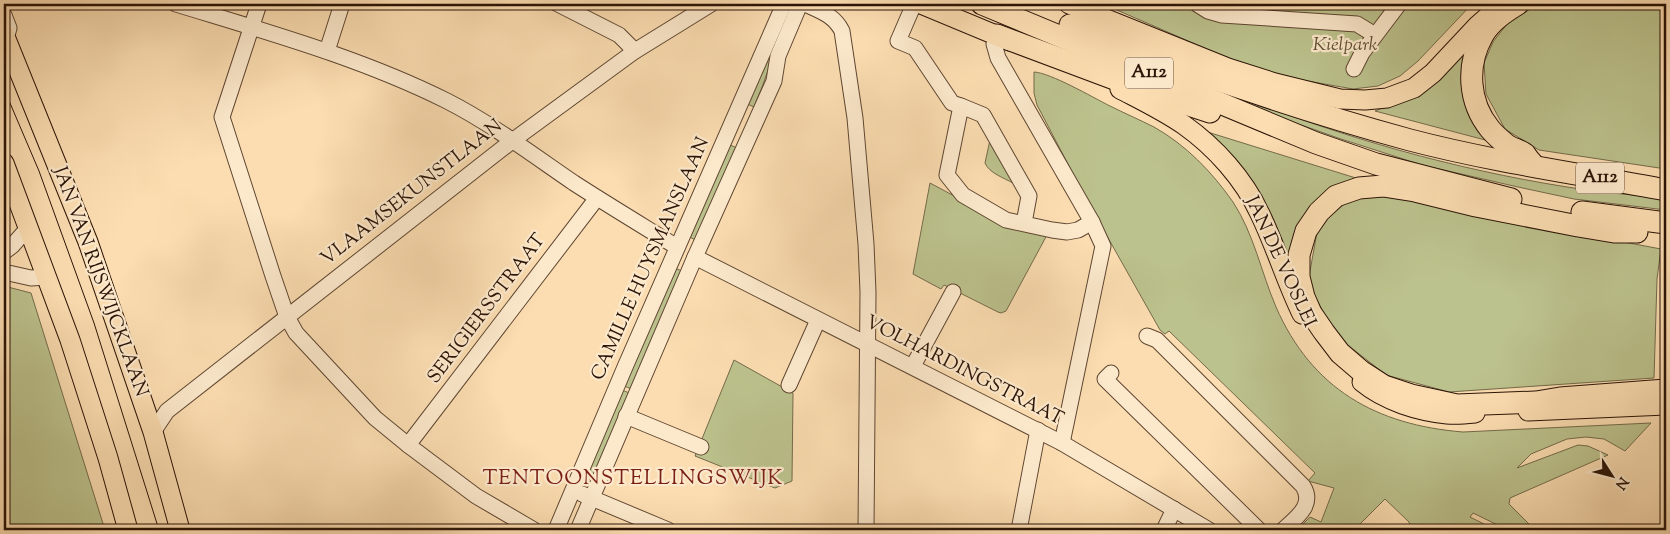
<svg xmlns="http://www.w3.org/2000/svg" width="1670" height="534" font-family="'Sorts Mill Goudy',serif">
<rect width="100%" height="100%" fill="#fbddb1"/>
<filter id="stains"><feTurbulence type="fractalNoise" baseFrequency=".004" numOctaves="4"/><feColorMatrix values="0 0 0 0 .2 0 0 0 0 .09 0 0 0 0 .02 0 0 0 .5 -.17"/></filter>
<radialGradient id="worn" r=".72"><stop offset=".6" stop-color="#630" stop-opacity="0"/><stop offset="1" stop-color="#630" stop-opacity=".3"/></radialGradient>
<g fill="#bcc28d" stroke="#746a4a">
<path d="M1103,4h369l-54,57 -18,15 -22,10 -25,3 -91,-16z"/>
<path d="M1540,4h126v165l-127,-19 -34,-21 -19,-35 -2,-31 9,-21 17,-22z"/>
<path d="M779,23l6,2c-12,27 -19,55 -31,82l-9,-4z"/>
<path d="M1475,34l14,107 -114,-30 27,-11z"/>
<path d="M1034,72c17,1 58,25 76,34 14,7 30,14 44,21 32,18 58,45 79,75 21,32 28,70 43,105 36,82 100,118 187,125l188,-9 -26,28 -21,-12 -18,-2 -19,2 -36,15 -14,14 61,-23 10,1 20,9 -98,43 -1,6 26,26 -9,-1 -18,1 -35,-17 -3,4 26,13h-84l-3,-8 -24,-23 -31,31h-57l13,-13 11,5 13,-34 -26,-7 7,-8 -146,-142 -4,3 -5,-4 -70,-124 -53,-101 -3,-12z"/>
<path d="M1259,104c105,40 216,70 328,86 26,4 53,5 79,8v12l-92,-11 -56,-12 -96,-22 -84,-27 -82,-29z"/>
<path d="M1201,130l158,49 -34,15 -34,77z"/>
<path d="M990,140l23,43c-9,-5 -24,-10 -28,-20z"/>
<path d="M728,144l9,4 -40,93 -9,-5z"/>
<path d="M930,183l84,45 33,7 -41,76 -5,2 -3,-1 -54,-27 -3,4 -28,-15z"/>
<path d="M1389,195l123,26 149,28 -4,30 -3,99 -205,14 -63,-17 -51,-40 -27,-53 10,-55 31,-27z"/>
<path d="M675,268l9,4 -50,118 -10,-4z"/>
<path d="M4,286l27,7 74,237h-101z"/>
<path d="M734,360l59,33 -1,88 -17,7 -80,-32z"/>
<path d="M622,390l10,4 -37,87 -10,-4z"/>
</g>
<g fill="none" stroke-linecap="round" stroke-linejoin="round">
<defs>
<g id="minor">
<path d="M176,4c91,28 185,54 271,97 45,23 86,54 127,82 34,22 69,43 103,64"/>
<path d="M259,4l-37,113 51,159 14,41 9,16 79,85 33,27 68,51 58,34"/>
<path d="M558,4l61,31 16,16"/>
<path d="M805,4c15,7 29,11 37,27l13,87 11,126 2,48 -2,238"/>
<path d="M914,4l-16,37 17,7 37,55 9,3"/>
<path d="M1197,4l11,7 14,4 135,9 18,11"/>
<path d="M4,15l5,13 -3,11"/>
<path d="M997,35l-3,9 4,14 94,164 11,24 -41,197"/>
<path d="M327,51l15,-47"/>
<path d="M1354,69l8,-16 37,-49"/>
<path d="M1024,223l5,-27 -46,-81 -22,-9 -14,69 16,20 43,25 46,10 15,2 11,-2 14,-8"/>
<path d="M4,252l8,-6 16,-18"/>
<path d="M695,257l367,186 147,87"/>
<path d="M4,272l27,6 16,-1"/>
<path d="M1147,336l10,4 146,146c12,19 -7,32 -20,44"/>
<path d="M913,366l40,-74"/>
<path d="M1111,373l-6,6 154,151"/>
<path d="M789,385l29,-65"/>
<path d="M626,416l75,31"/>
<path d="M153,432l14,-21 345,-270 123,-90 76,-47"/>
<path d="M408,445l189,-247"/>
<path d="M582,494l86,36"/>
<path d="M556,530l69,-163 159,-363"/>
<path d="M578,530l117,-273 79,-176 4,-25 22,-52"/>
<path d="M1019,530l19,-100"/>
<path d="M1164,530l10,-21"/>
</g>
<g id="major">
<path d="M921,4l89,37"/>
<path d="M1069,4l159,64 47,15 65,16 25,1 22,-2 27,-10 19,-15 45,-48 17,-15"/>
<path d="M4,34l84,208 65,190 27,98"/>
<path d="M1120,89c21,11 44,22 64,36 31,22 60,54 76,89 16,33 26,67 42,100"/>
<path d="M4,163l66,177 38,118 20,72"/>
<path d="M1362,382c23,19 56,29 85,32 9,1 19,0 28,-1"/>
<path d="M1528,411l138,-6"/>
</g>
<g id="highway">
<path d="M982,4l334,139 60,21 135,35"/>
<path d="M1518,4c-13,8 -27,17 -35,31 -17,30 -15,67 7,94 5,6 12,12 17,16 6,4 13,5 18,9 2,3 5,7 7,9"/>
<path d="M1097,16l19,13 20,10"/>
<path d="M1070,25c111,44 225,84 340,115 84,22 171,34 256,50"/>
<path d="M997,35l152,57 61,20"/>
<path d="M1582,212l84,11"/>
<path d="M1637,232h-23l-36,-6 -102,-20 -61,-15 -32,-5 -24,2 -23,8 -17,16 -13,19 -7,24v22l5,20 7,16 13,19 16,21 21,18 23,15 27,9 46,10 79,-3 24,-4 106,-8"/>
</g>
</defs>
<use href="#minor" stroke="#5f4631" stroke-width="17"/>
<use href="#major" stroke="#2b1306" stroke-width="21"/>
<use href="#highway" stroke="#2b1306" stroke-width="23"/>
<use href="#minor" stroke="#fce9cc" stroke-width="15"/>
<use href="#major" stroke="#fbddb1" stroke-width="19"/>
<use href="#highway" stroke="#fbddb1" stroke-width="21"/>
<path stroke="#2b1306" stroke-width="1" d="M4,89l35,82 55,152 65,207"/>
</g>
<g text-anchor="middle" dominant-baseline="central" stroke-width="4.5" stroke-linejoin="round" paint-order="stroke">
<g fill="#fce9cc" stroke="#6a5341" stroke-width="1">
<rect x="1125" y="57.5" width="48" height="31" rx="4"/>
<rect x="1576" y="162.5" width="48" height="31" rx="4"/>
</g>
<g font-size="18" font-weight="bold" fill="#2b1306">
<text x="1149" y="73">A112</text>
<text x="1600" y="178">A112</text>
</g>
<g font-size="19" font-style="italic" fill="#5e5035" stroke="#fce9cc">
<text x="1345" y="45">Kielpark</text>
</g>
<g font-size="19" fill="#2b1306" stroke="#fce9cc">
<text transform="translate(412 193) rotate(-38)">VLAAMSEKUNSTLAAN</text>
<text transform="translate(651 259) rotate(-66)">CAMILLE HUYSMANSLAAN</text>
<text transform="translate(1280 262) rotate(65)">JAN DE VOSLEI</text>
<text transform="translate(100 282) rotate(70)">JAN VAN RIJSWIJCKLAAN</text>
<text transform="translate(487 309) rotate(-53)">SERIGIERSSTRAAT</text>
<text transform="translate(964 371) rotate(27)">VOLHARDINGSTRAAT</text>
</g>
<g font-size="21" letter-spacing="1" fill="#7a1f14" stroke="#fce9cc">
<text x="633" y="479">TENTOONSTELLINGSWIJK</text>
</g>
</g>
<rect width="1670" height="534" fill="none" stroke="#fbddb1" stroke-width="20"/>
<rect x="5" y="5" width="1660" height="524" fill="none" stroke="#2b1306" stroke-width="2.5"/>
<rect x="10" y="10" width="1650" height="514" fill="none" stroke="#2b1306"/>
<g transform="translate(1612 476) rotate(126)" stroke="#fce9cc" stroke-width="4" paint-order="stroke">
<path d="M0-4L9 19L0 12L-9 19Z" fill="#2b1306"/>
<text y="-8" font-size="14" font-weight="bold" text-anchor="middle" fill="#2b1306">N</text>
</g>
<rect width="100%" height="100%" filter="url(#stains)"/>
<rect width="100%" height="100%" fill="url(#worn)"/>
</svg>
